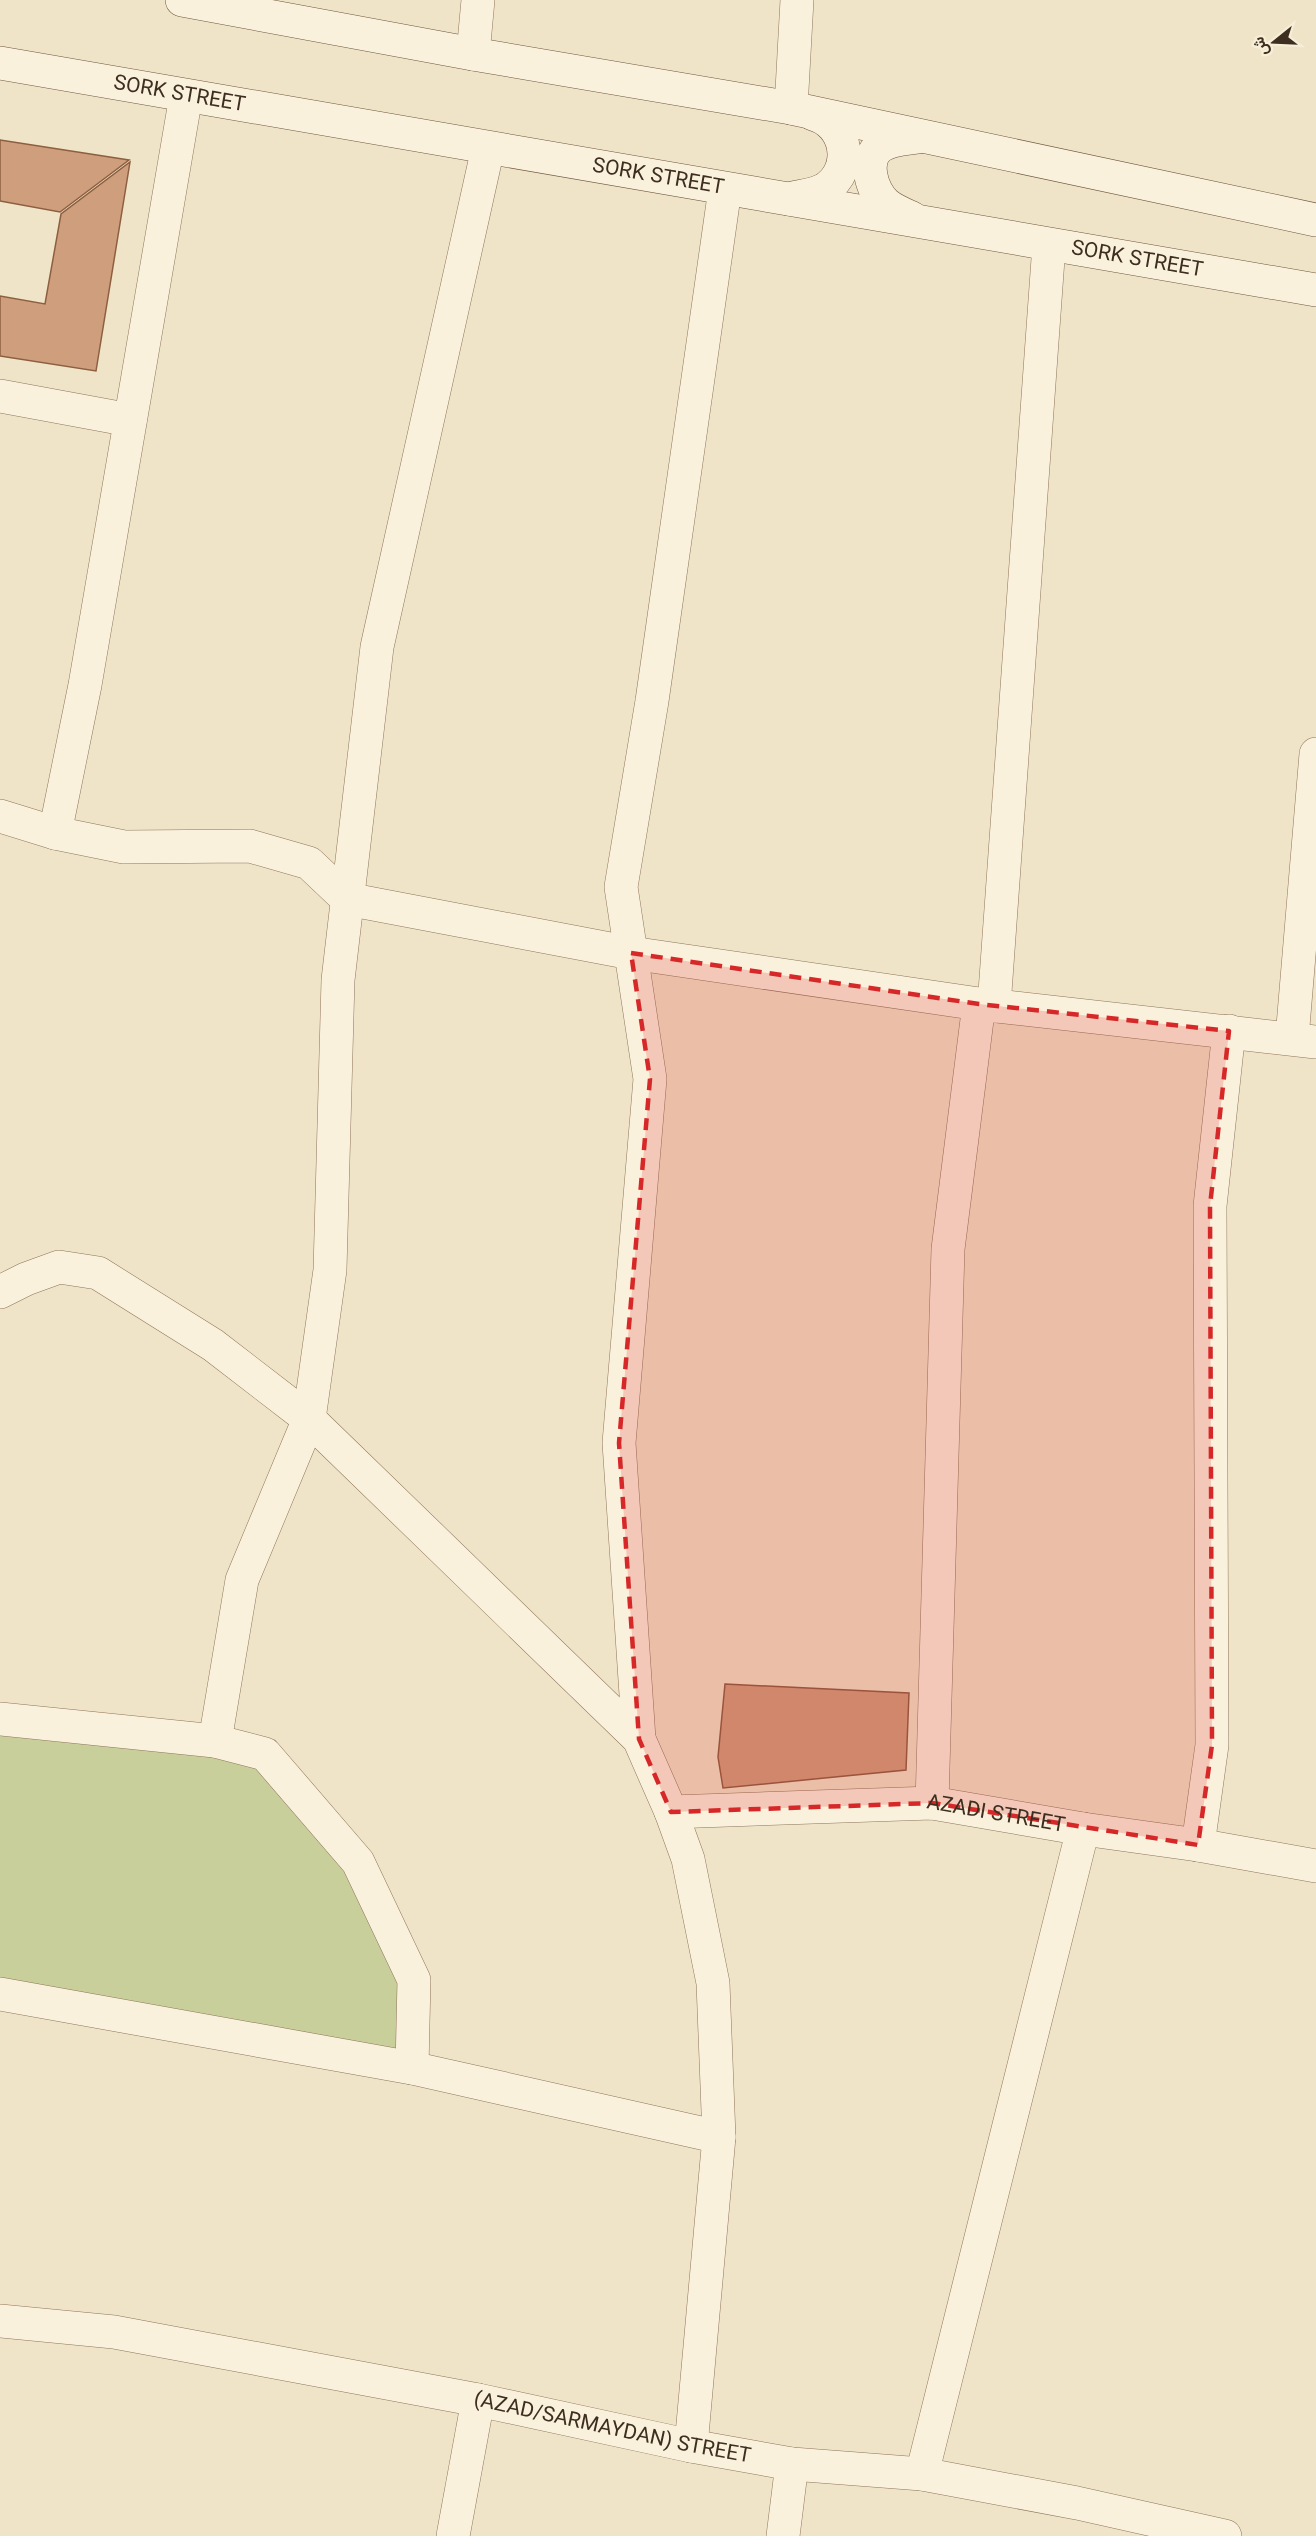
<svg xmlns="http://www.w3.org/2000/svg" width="1316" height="2536" font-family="Georgia,Vazirmatn,serif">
<rect width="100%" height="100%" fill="#f0e4c8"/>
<path fill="#c9cf9b" d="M0,1719l265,35 93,108 56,118 -2,88 -412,-74z"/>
<g fill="#cf9f7d" stroke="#8d5f41" stroke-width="1.5">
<path d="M0,140l129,20 -69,52 -60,-11z"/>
<path d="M130,162l-34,209 -96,-15v-60l45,8 16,-90z"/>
<path d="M725,1684l184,9 -3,77 -183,18 -5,-31z"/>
</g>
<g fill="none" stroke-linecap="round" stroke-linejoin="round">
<defs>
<g id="street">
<path d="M473,54l5,-54"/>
<path d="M791,108l6,-108"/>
<path d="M0,396l130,24"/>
<path d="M0,816l55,17 69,14 126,-1 59,17 38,36 284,54 348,51 337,38"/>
<path d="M55,833l30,-148 101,-589"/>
<path d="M994,1006l55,-761"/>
<path d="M1292,1038l24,-284"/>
<path d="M0,1292l26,-13 33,-12 39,6 115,72 96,74 330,320 32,73 17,47 25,124 6,154 -28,309"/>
<path d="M0,1719l215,22 50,13 93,108 56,118 -2,88"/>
<path d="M639,1739l-20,-296 31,-364 -29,-192 31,-186 73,-512"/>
<path d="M215,1741l27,-161 67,-161 21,-149 8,-290 39,-333 111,-499"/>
<path d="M932,1803l16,-554 31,-245"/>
<path id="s1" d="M671,1812l261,-9 151,26 115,16 118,21"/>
<path d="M1198,1845l14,-100 -2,-539 19,-175"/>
<path d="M0,1994l412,74 307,69"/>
<path id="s2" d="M0,2321l114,11 364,68 213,46 101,18 130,10 155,29 148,33"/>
<path d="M922,2474l161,-645"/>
<path d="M453,2536l25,-136"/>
<path d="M783,2536l9,-72"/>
</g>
<g id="secondary">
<path d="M182,0l291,54 318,54 525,112"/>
<path id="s3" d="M0,63l1316,227"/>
<path d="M789,199c11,-3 26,-4 36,-10 31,-20 22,-66 -12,-75"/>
<path d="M912,218c-9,-4 -19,-8 -26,-14 -15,-13 -24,-46 -5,-58 11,-7 25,-7 37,-9"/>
</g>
</defs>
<use href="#street" stroke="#8d765c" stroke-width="34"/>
<use href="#secondary" stroke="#6f573f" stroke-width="34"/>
<use href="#street" stroke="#faf1dc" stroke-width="33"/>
<use href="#secondary" stroke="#faf1dc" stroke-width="33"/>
</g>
<path fill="#d62828" fill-opacity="0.2" stroke="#d62828" stroke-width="4.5" stroke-dasharray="12 8" stroke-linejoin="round" d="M631,953l348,51 250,27 -19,175 2,539 -14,100 -266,-42 -261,9 -32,-73 -20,-296 31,-364z"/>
<g text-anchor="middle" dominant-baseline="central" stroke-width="4.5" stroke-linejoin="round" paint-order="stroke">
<g font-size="21" fill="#3d2e20" stroke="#f7eed8">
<text stroke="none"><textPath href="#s3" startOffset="182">SORK STREET</textPath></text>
<text stroke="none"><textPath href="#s3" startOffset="668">SORK STREET</textPath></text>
<text stroke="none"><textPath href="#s3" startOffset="1154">SORK STREET</textPath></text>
<text stroke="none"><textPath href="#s1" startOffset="326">AZADI STREET</textPath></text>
<text stroke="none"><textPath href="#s2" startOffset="622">(AZAD/SARMAYDAN) STREET</textPath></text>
</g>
</g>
<g transform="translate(1274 42) rotate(252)" stroke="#f7eed8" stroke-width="4.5" paint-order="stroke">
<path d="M0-4.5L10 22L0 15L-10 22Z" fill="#3d2e20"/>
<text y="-9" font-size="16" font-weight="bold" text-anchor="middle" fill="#3d2e20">ش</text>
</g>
</svg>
